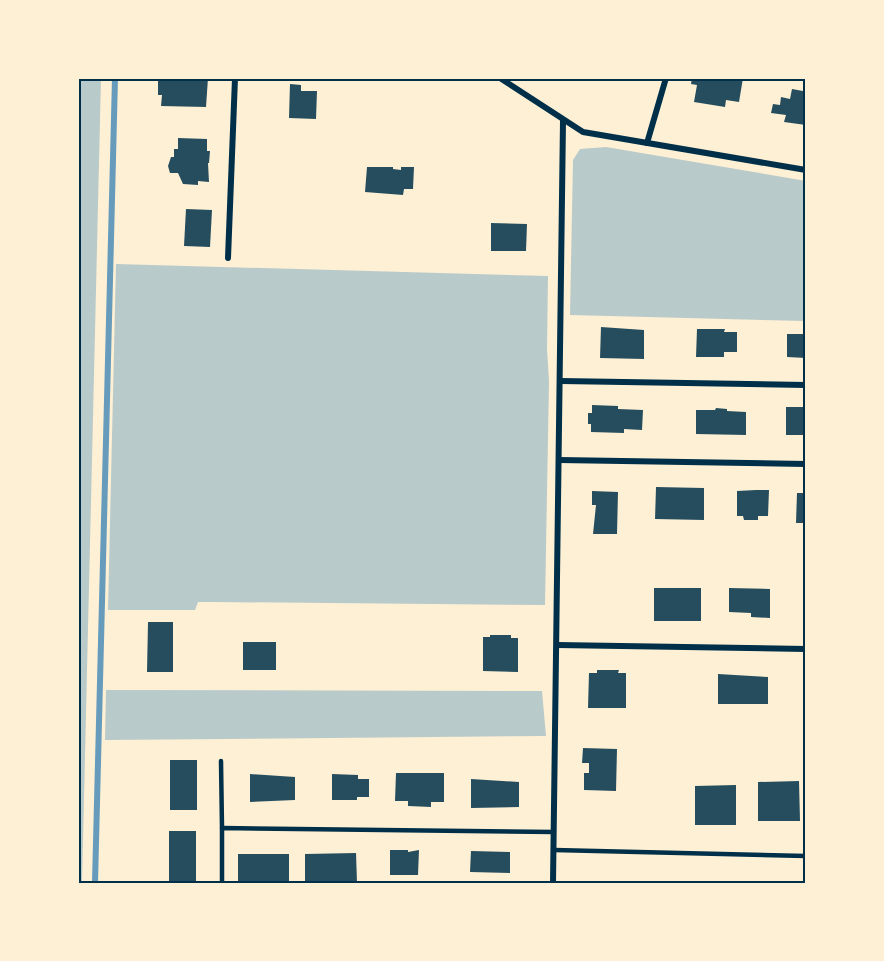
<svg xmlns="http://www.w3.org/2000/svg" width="884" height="961" font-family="'Asap Condensed',sans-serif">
<rect width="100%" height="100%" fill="#fdf0d5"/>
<g fill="#b9caca">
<path d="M78,78h23l-19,805h-4z"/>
<path d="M606,147l200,34v140l-236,-6 3,-155 7,-11z"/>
<path d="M116,264l432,12 -1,73 2,32 -4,224 -332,-3h-15l-3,8h-87z"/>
<path d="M106,690l436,1 4,45 -441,4z"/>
</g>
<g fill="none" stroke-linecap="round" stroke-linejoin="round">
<path stroke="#669bbc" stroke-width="6" d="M95,883l20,-805"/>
</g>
<g fill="#264d5e">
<path d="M158,78h50l-2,29 -45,-1 1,-11h-4z"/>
<path d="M692,78h51l-4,24 -13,-2 -1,7 -31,-5 3,-17 -6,-1z"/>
<path d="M290,84l11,1v6h16l-1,28 -27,-1z"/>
<path d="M792,89l11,2v4h3v30l-22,-3 2,-7 -15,-2 2,-9 7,1 1,-8 9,2z"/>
<path d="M178,138l29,1v12h3l-1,12h-1l1,19 -11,-1v4l-15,-1 -5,-11h-8l-2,-7 3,-9h3v-8h4z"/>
<path d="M367,167h26v2l8,1v-3h13l-1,22h-9l-1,6 -38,-3z"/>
<path d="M186,209l26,1 -2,37 -26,-1z"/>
<path d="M491,223l36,1 -1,27h-35z"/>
<path d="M601,327l43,3v29l-44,-1z"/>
<path d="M697,329h28l-1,3h13v20h-13v5h-28z"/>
<path d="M787,334h19v24l-19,-1z"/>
<path d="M592,405l26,1v3l25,1 -1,20 -18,-1v4l-33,-1v-8h-3v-11h4z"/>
<rect x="786" y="407" width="20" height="28"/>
<path d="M716,408l11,1v2l19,1v23l-50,-1v-24h19z"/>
<path d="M656,487l48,1v32l-49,-1z"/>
<path d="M756,490h13l-1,26h-10v4h-14l-1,-4h-6v-25z"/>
<path d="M592,491l26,1 -1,42h-24l3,-29h-4z"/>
<path d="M797,493h9v30h-10z"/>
<rect x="654" y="588" width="47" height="33"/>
<path d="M729,588l41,1v29l-19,-1v-4l-22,-1z"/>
<path d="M148,622h25v50h-26z"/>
<path d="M490,635h21v3h7v34l-35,-1v-34h7z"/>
<rect x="243" y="642" width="33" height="28"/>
<path d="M597,670h22l-1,3h8v35h-38l1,-35h8z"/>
<path d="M718,674l50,3v27h-50z"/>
<path d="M583,748l34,1 -1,42 -32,-1v-17h5v-10h-7z"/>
<rect x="170" y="760" width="27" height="50"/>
<path d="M396,773h48v29h-13v5l-23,-1v-5h-13z"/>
<path d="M250,774l45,3v23l-45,2z"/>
<path d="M332,774l26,1v4h11v18h-12v3h-25z"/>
<path d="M471,779l48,3v25l-48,1z"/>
<path d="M799,781l1,40h-42v-39z"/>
<path d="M736,785v40h-41v-39z"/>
<rect x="169" y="831" width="27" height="50"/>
<path d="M390,850h18v2l11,-2 -1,25h-28z"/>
<path d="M471,851l39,1v21l-40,-1z"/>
<path d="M356,853l1,30h-52v-29z"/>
<rect x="238" y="854" width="51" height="29"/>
</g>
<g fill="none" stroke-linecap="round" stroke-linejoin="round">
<g stroke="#003049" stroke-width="4.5">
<path d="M221,761l1,67"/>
<path d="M554,850l252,6"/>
<path d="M222,883v-55l332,4"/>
</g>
<g stroke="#003049" stroke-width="6">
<path d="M500,78l83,54 223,38"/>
<path d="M647,143l19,-65"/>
<path d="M228,258l7,-180"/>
<path d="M561,381l245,4"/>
<path d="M559,460l247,4"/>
<path d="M557,645l249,4"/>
<path d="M553,883l10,-762"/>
</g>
</g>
<rect width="884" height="961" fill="none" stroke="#fdf0d5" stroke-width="159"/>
<rect x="80" y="80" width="724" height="802" fill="none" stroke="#003049" stroke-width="2"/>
</svg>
